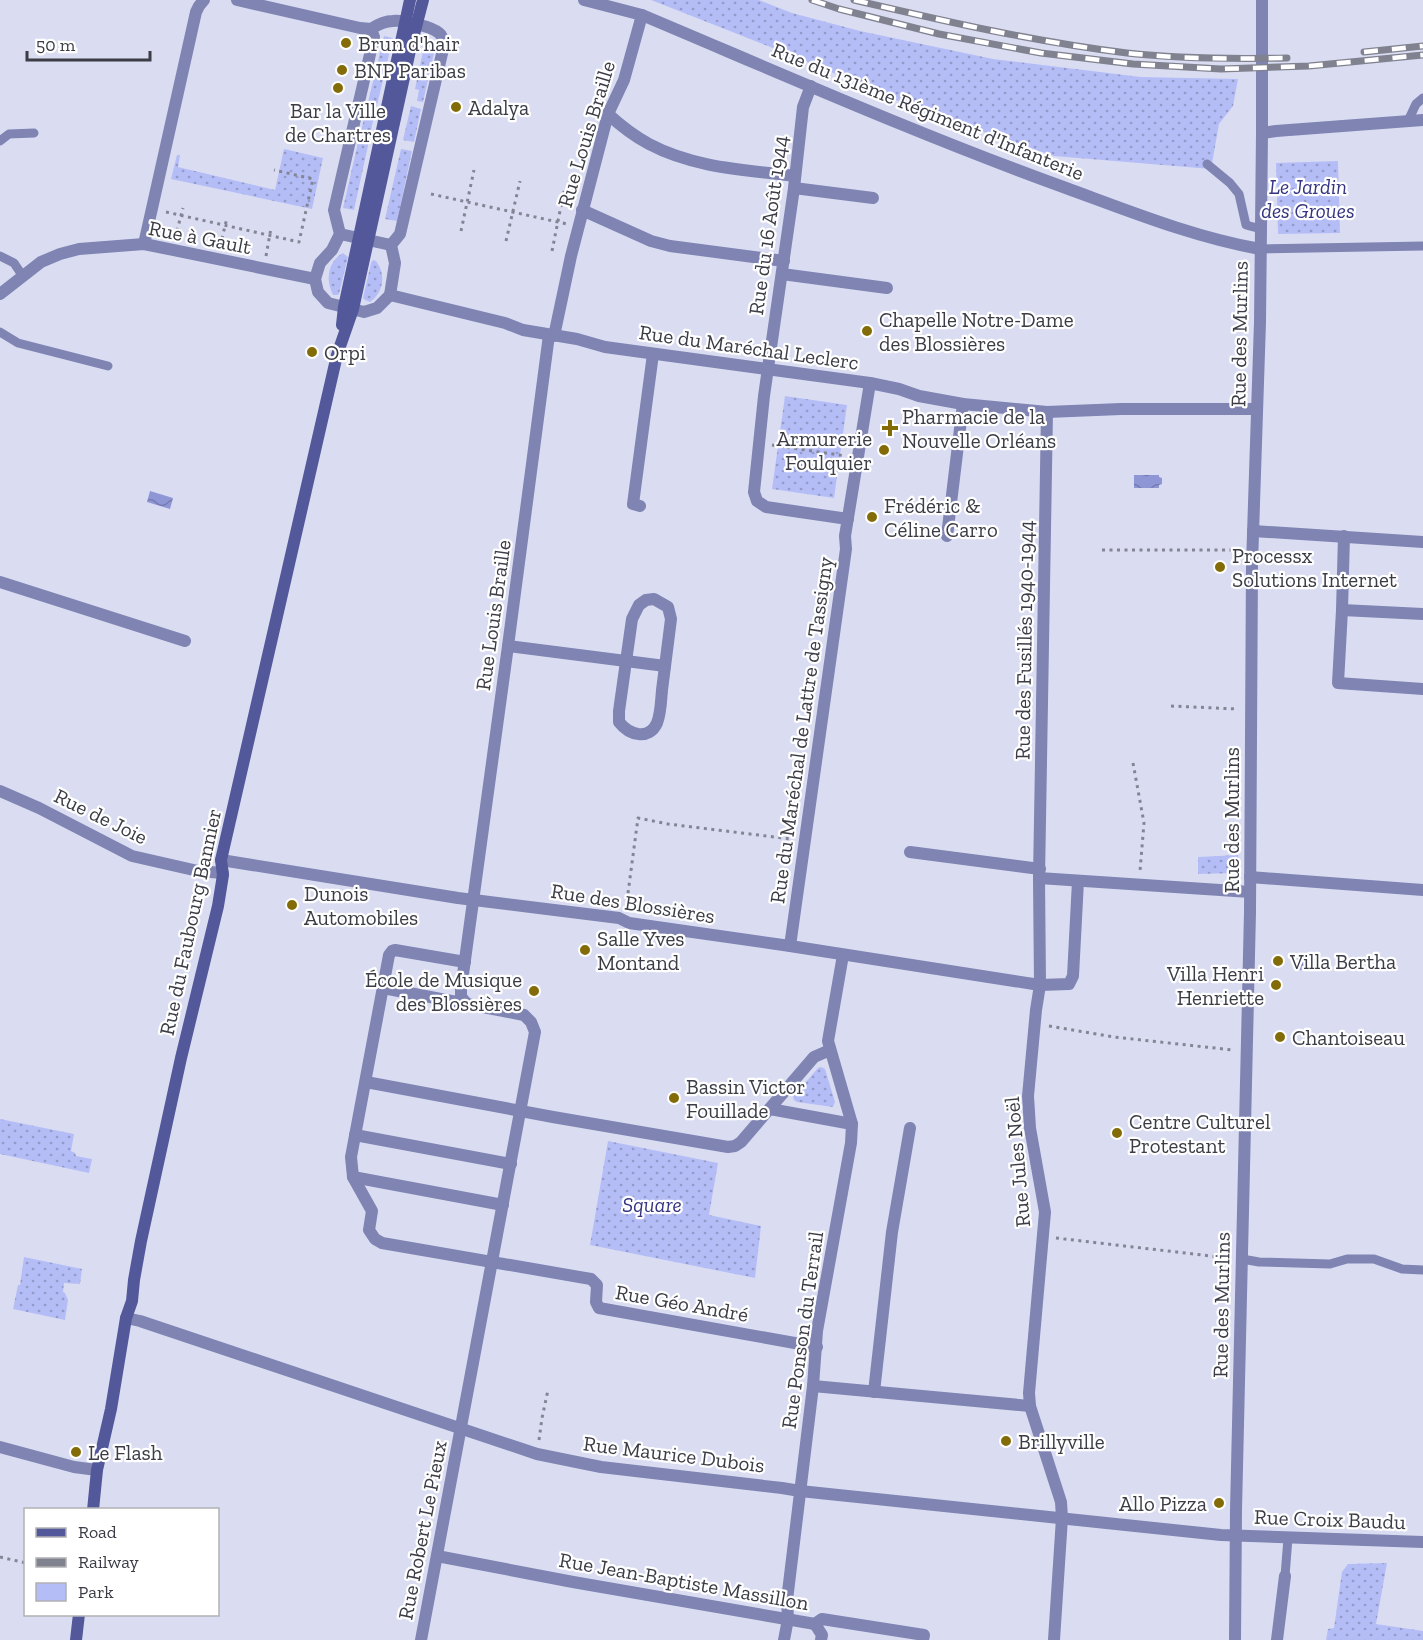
<svg xmlns="http://www.w3.org/2000/svg" width="1423" height="1640" font-family="'Zilla Slab',serif">
<defs>
<pattern id="green-dots" width="8" height="8" patternUnits="userSpaceOnUse" patternTransform="scale(1.5)"><rect width="8" height="8" fill="#b5bdf7"/><path d="M2 2h.1M6 6h.1" fill="none" stroke="#949bca" stroke-width="1.8" stroke-linecap="round"/></pattern>
<pattern id="water-waves" width="16" height="10" patternUnits="userSpaceOnUse" patternTransform="scale(1.5)"><rect width="16" height="10" fill="#8f96d6"/><path d="M0 5q4-4 8 0t8 0" fill="none" stroke="#767caf"/></pattern>
</defs>
<rect width="100%" height="100%" fill="#daddf2"/>
<g fill="url(#green-dots)">
<path d="M651,0h108l33,13 68,18 133,28 148,18 97,2 -5,27 -14,18 -8,45 -157,-13 -135,-46 -118,-51z"/>
<path d="M384,36l9,2 -23,96 -9,-3z"/>
<path d="M425,42l11,2 -13,58 -6,-1 2,-11 -4,-1z"/>
<path d="M411,106l10,3 -7,33 -11,-2z"/>
<path d="M359,138l10,3 -15,69 -11,-2z"/>
<path d="M284,149l39,9 -11,51 -141,-30 6,-24h3l-2,12 97,23z"/>
<path d="M401,149l11,2 -15,70 -12,-2z"/>
<path d="M1338,161l2,72 -62,1 -2,-71z"/>
<path d="M343,253l5,4 -9,37 -2,1h-4c-8,-15 -5,-34 10,-42z"/>
<path d="M373,260l3,1c10,13 8,31 -6,41l-5,-2 -2,-2 8,-35z"/>
<path d="M785,396l62,9 -13,93 -62,-9z"/>
<path d="M1238,855l1,10 -3,8 -38,1v-17z"/>
<path d="M821,1067l4,2 10,33 -2,5 -36,-5 -3,-2 -1,-3 25,-29z"/>
<path d="M0,1119l74,15 -3,17 4,2 1,3 16,3 -3,14 -89,-19z"/>
<path d="M608,1141l110,22 -9,52 52,11 -6,52 -165,-33z"/>
<path d="M24,1257l58,12 -2,15 -16,-1 -1,9 2,1 3,7 -3,20 -52,-11 5,-24h2z"/>
<path d="M1387,1563l-11,61 47,7v9h-97l2,-11 6,-1 8,-56 6,-8z"/>
</g>
<g fill="url(#water-waves)">
<path d="M1134,475h25v2l3,1v6l-3,1v3h-25z"/>
<path d="M150,491l23,7 -3,11 -23,-7z"/>
<path d="M1297,957l28,1v13l-29,-1z"/>
</g>
<g fill="none" stroke-linecap="round" stroke-linejoin="round">
<g stroke="#848594" stroke-width="3" stroke-dasharray="3 4.5" stroke-linecap="butt">
<path d="M431,194l136,30"/>
<path d="M166,212l133,30 14,-63 -39,-9"/>
<path d="M461,231l13,-61"/>
<path d="M175,238l8,-30"/>
<path d="M506,241l14,-60"/>
<path d="M220,246l7,-28"/>
<path d="M552,251l12,-60"/>
<path d="M266,256l5,-28"/>
<path d="M772,445l74,11"/>
<path d="M1102,550h137"/>
<path d="M1171,706l66,3"/>
<path d="M1133,763l11,60 -4,48"/>
<path d="M626,908l12,-90 30,6 123,15"/>
<path d="M1049,1026l65,11 119,13"/>
<path d="M1056,1238l172,20"/>
<path d="M539,1440l3,-22 6,-28"/>
<path d="M0,1557l26,6"/>
</g>
<g stroke="#7f84b2" stroke-width="9">
<path d="M1408,121l8,-17 7,-6"/>
<path d="M0,141l9,-7 25,-1"/>
<path d="M1207,164l23,19 9,11 7,31 15,4"/>
<path d="M1260,249l163,-3"/>
<path d="M0,256l14,7 8,12"/>
<path d="M0,332l18,11 90,23"/>
<path d="M1242,1259l17,3 71,2 17,-5h27l28,10 21,1"/>
<path d="M1285,1576l3,-38"/>
</g>
<g stroke="#7f84b2" stroke-width="12">
<path d="M237,0l123,28 11,1"/>
<path d="M584,0l58,15c140,59 280,121 424,173 63,23 127,49 194,61"/>
<path d="M371,29c6,-4 14,-8 22,-8 9,-1 38,5 46,12 4,3 4,7 5,12l-44,189 -9,11 4,18 -5,32"/>
<path d="M811,86l-8,21 -9,81 -30,208 -10,96 3,9 9,6 82,12"/>
<path d="M608,114c13,12 26,22 41,30 45,24 97,26 146,32"/>
<path d="M1262,133l14,-2 147,-11"/>
<path d="M794,188l79,10"/>
<path d="M582,210l69,31 19,5 114,15"/>
<path d="M340,234l51,11"/>
<path d="M144,244l52,-232 3,-6 5,-6"/>
<path d="M782,274l105,14"/>
<path d="M315,279l5,-16 12,-13 8,-16 -6,-24 40,-173 -3,-8"/>
<path d="M315,279l3,13 10,11 36,9 13,-4 13,-13"/>
<path d="M0,294l41,-32 19,-8 19,-5 65,-5 171,35"/>
<path d="M390,295l115,28 18,7 54,9 28,8 265,36 29,6 20,7 44,8 84,8 74,-3h136"/>
<path d="M554,336l17,-80 37,-142 16,-34 18,-65"/>
<path d="M1047,412l-8,466 1,107 -4,25 -8,86 2,32 15,84 -16,181 1,13 31,96 1,16 -8,122"/>
<path d="M640,506l-7,-2 20,-150"/>
<path d="M1253,531l170,11"/>
<path d="M947,536l16,-132"/>
<path d="M1344,536l-2,74 -4,73 85,6"/>
<path d="M0,582l185,59"/>
<path d="M654,599l14,8 3,12c-3,24 -6,47 -9,71 -1,10 -1,23 -5,33 -8,18 -28,12 -38,-1v-11l13,-92 7,-14 7,-5z"/>
<path d="M1342,610l81,4"/>
<path d="M508,646l157,20"/>
<path d="M0,791l39,17 93,48 66,15 25,2"/>
<path d="M910,852l130,17"/>
<path d="M221,860l237,38 161,20 10,5 161,23 250,39 29,-1 4,-8 5,-95"/>
<path d="M1250,877l173,13"/>
<path d="M1039,878l211,14"/>
<path d="M790,946l56,-397 -1,-13 25,-153"/>
<path d="M465,962l-70,-12 -3,1 -3,4 -38,202 2,20 19,34 -3,19 6,9 7,4 209,36 6,6 -1,17 3,6 218,39"/>
<path d="M383,988l84,16"/>
<path d="M366,1082l187,35 175,30 7,-1 6,-4 73,-85 16,-7"/>
<path d="M770,1109l82,15"/>
<path d="M355,1135l156,29"/>
<path d="M353,1177l150,28"/>
<path d="M126,1318l14,3 397,133 64,13 181,21 18,3 421,44 202,7"/>
<path d="M813,1386l217,20"/>
<path d="M874,1392l18,-160 18,-104"/>
<path d="M0,1447l74,20 23,3"/>
<path d="M437,1556l136,26 242,42 7,-5 102,16 -1,5"/>
<path d="M815,1624l7,11 -1,5"/>
<path d="M421,1640l114,-608 -4,-10 -7,-7 -57,-11 -6,-7v-8l47,-343 41,-311"/>
<path d="M784,1640l4,-21 -1,-19 26,-214 4,-55 34,-188 1,-19 -24,-83 15,-86"/>
<path d="M1235,1640l1,-130 14,-598 2,-348 8,-242 2,-189v-133"/>
<path d="M1277,1640l8,-64"/>
</g>
<g stroke="#53589a" stroke-width="12">
<path d="M342,325l2,-18 66,-307"/>
<path d="M93,1510l4,-40 14,-61 15,-91 6,-17 2,-21 7,-39 40,-183 37,-152 5,-31 -2,-15 116,-505 16,-46 58,-263 12,-46"/>
<path d="M76,1640l3,-26"/>
</g>
<defs>
<g id="rail">
<path d="M812,0l27,9 100,25 102,19 92,11 88,5 88,-3 114,-11"/>
<path d="M854,0c90,21 181,42 273,53 53,6 107,6 160,5"/>
<path d="M1364,52l59,-6"/>
</g>
</defs>
<use href="#rail" stroke="#808290" stroke-width="7"/>
<use href="#rail" stroke="#fff" stroke-width="4.5" stroke-dasharray="14" stroke-linecap="butt"/>
</g>
<g fill="#836c08" stroke="#fff" stroke-width="2">
<circle cx="346" cy="43" r="6"/>
<circle cx="342" cy="70" r="6"/>
<circle cx="338" cy="88" r="6"/>
<circle cx="456" cy="107" r="6"/>
<circle cx="867" cy="331" r="6"/>
<circle cx="312" cy="352" r="6"/>
<path d="M887 419h6v6h6v6h-6v6h-6v-6h-6v-6h6z"/>
<circle cx="884" cy="450" r="6"/>
<circle cx="872" cy="517" r="6"/>
<circle cx="1220" cy="567" r="6"/>
<circle cx="292" cy="905" r="6"/>
<circle cx="585" cy="950" r="6"/>
<circle cx="1278" cy="961" r="6"/>
<circle cx="1276" cy="985" r="6"/>
<circle cx="534" cy="991" r="6"/>
<circle cx="1280" cy="1037" r="6"/>
<circle cx="674" cy="1098" r="6"/>
<circle cx="1117" cy="1133" r="6"/>
<circle cx="1006" cy="1441" r="6"/>
<circle cx="76" cy="1452" r="6"/>
<circle cx="1219" cy="1503" r="6"/>
</g>
<g text-anchor="middle" dominant-baseline="central" stroke-width="4.5" stroke-linejoin="round" paint-order="stroke">
<g font-size="21" fill="#3b3c45" stroke="#fff" text-anchor="start">
<text x="358" y="43">Brun d'hair</text>
<text x="354" y="70">BNP Paribas</text>
<text x="468" y="107">Adalya</text>
<text x="338" y="110" text-anchor="middle">Bar la Ville<tspan x="338" dy="24">de Chartres</tspan></text>
<text x="879" y="319">Chapelle Notre-Dame<tspan x="879" dy="24">des Blossières</tspan></text>
<text x="324" y="352">Orpi</text>
<text x="902" y="416">Pharmacie de la<tspan x="902" dy="24">Nouvelle Orléans</tspan></text>
<text x="872" y="438" text-anchor="end">Armurerie<tspan x="872" dy="24">Foulquier</tspan></text>
<text x="884" y="505">Frédéric &amp;<tspan x="884" dy="24">Céline Carro</tspan></text>
<text x="1232" y="555">Processx<tspan x="1232" dy="24">Solutions Internet</tspan></text>
<text x="304" y="893">Dunois<tspan x="304" dy="24">Automobiles</tspan></text>
<text x="597" y="938">Salle Yves<tspan x="597" dy="24">Montand</tspan></text>
<text x="1290" y="961">Villa Bertha</text>
<text x="1264" y="973" text-anchor="end">Villa Henri<tspan x="1264" dy="24">Henriette</tspan></text>
<text x="522" y="979" text-anchor="end">École de Musique<tspan x="522" dy="24">des Blossières</tspan></text>
<text x="1292" y="1037">Chantoiseau</text>
<text x="686" y="1086">Bassin Victor<tspan x="686" dy="24">Fouillade</tspan></text>
<text x="1129" y="1121">Centre Culturel<tspan x="1129" dy="24">Protestant</tspan></text>
<text x="1018" y="1441">Brillyville</text>
<text x="88" y="1452">Le Flash</text>
<text x="1207" y="1503" text-anchor="end">Allo Pizza</text>
</g>
<g font-size="21" fill="#3b3c45" stroke="#fff">
<text transform="translate(928 111) rotate(22)">Rue du 131ème Régiment d'Infanterie</text>
<text transform="translate(586 134) rotate(-73)">Rue Louis Braille</text>
<text transform="translate(768 225) rotate(-82)">Rue du 16 Août 1944</text>
<text transform="translate(200 237) rotate(11)">Rue à Gault</text>
<text transform="translate(1239 334) rotate(-89)">Rue des Murlins</text>
<text transform="translate(749 347) rotate(8)">Rue du Maréchal Leclerc</text>
<text transform="translate(493 615) rotate(-82)">Rue Louis Braille</text>
<text transform="translate(1024 640) rotate(-89)">Rue des Fusillés 1940-1944</text>
<text transform="translate(801 730) rotate(-82)">Rue du Maréchal de Lattre de Tassigny</text>
<text transform="translate(101 816) rotate(26)">Rue de Joie</text>
<text transform="translate(1231 820) rotate(-90)">Rue des Murlins</text>
<text transform="translate(633 903) rotate(9)">Rue des Blossières</text>
<text transform="translate(190 922) rotate(-78)">Rue du Faubourg Bannier</text>
<text transform="translate(1017 1162) rotate(-95)">Rue Jules Noël</text>
<text transform="translate(682 1303) rotate(10)">Rue Géo André</text>
<text transform="translate(1221 1305) rotate(-89)">Rue des Murlins</text>
<text transform="translate(802 1330) rotate(-82)">Rue Ponson du Terrail</text>
<text transform="translate(674 1454) rotate(7)">Rue Maurice Dubois</text>
<text transform="translate(1330 1519) rotate(2)">Rue Croix Baudu</text>
<text transform="translate(422 1530) rotate(-79)">Rue Robert Le Pieux</text>
<text transform="translate(684 1581) rotate(10)">Rue Jean-Baptiste Massillon</text>
</g>
<g font-size="21" font-style="italic" fill="#353581" stroke="#fff">
<text x="1308" y="186">Le Jardin<tspan x="1308" dy="24">des Groues</tspan></text>
<text x="652" y="1204">Square</text>
</g>
</g>
<rect x="24" y="1508" width="195" height="108" fill="#ffffff" stroke="#b1b1b5" stroke-width="1.5"/>
<rect x="36" y="1528" width="30" height="9" fill="#53589a" stroke="#b1b1b5" stroke-width="1.5"/>
<text x="78" y="1538" font-size="18" fill="#3b3c45">Road</text>
<rect x="36" y="1558" width="30" height="9" fill="#808290" stroke="#b1b1b5" stroke-width="1.5"/>
<text x="78" y="1568" font-size="18" fill="#3b3c45">Railway</text>
<rect x="36" y="1583" width="30" height="18" fill="#b5bdf7" stroke="#b1b1b5" stroke-width="1.5"/>
<text x="78" y="1598" font-size="18" fill="#3b3c45">Park</text>
<path d="M27 51v9h123v-9" fill="none" stroke="#3b3c45" stroke-width="3"/>
<text x="36" y="51" font-size="18" fill="#3b3c45" stroke="#ffffff" stroke-width="4.5" paint-order="stroke">50 m</text>
</svg>
